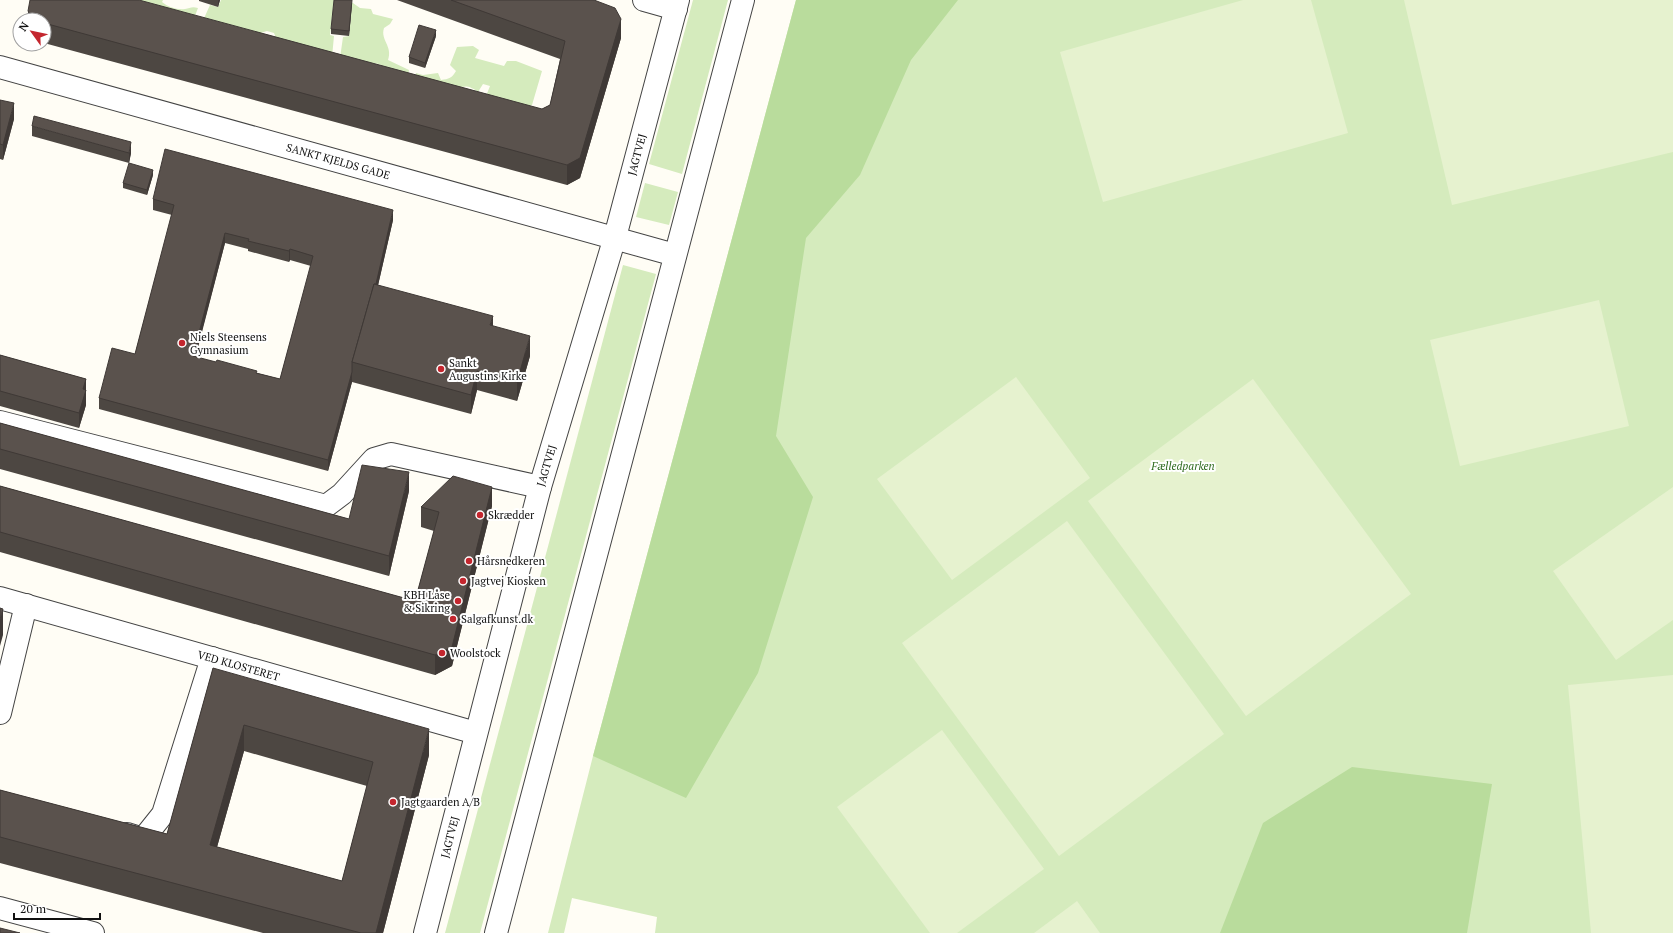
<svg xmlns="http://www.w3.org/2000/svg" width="1673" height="933" font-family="'PT Serif',serif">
<rect width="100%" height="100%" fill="#fffdf5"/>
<g fill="#d5ebbd">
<path d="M128,0h35l-1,2c6,5 15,8 23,7 5,-1 7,-3 13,-1l-5,13z"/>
<path d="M221,0h113l-4,35 4,1 -2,21 -56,-19 -2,-5 -7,-2 -16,5 -50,-11 9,-20 8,2z"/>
<path d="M693,0h35l-46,174 -33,-10z"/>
<path d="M796,0h877v933h-1018l2,-16 -85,-19 -8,35h-16l45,-177z"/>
<path d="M350,1l10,7 11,1 2,5 20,5 -3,5 -6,4c-4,12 9,18 4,32l21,10 -2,9 -28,-15 -39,-6 3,-21 6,-1 3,-33z"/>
<path d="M473,46l6,4 -4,8 29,8 3,-5h9l26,10 -10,34 -14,5 -32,-14 4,-10 -7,-2 -5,8c-14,-11 -16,-2 -29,-4 -12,-2 -23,-6 -34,-8l1,-7 7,2 15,-2 3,7c8,-1 11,-2 15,-9l-6,-6 7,-18z"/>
<path d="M645,183l33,9 -9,33 -33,-8z"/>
<path d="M623,265l33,9 -176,659h-35z"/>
</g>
<g fill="#b9dc9c">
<path d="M796,0h162l-47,60 -51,115 -54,63 -30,198 37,61 -55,176 -72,125 -93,-42z"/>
<path d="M1352,767l140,17 -25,149h-247l43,-110z"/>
</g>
<g fill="#e6f2cf">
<path d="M1243,0h68l37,133 -245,69 -43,-150z"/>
<path d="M1404,0h269v152l-221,53z"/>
<path d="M1599,300l30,126 -169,40 -30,-126z"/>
<path d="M1016,377l74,101 -138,102 -75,-101z"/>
<path d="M1253,379l158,215 -165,122 -158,-215z"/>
<path d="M1673,487v133l-57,40 -63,-89z"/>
<path d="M1067,521l157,213 -165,122 -157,-213z"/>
<path d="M1673,675v258h-82l-23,-248z"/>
<path d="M942,730l102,139 -87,64h-27l-93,-126z"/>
<path d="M1077,901l23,32h-66z"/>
</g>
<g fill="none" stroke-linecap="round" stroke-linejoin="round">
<defs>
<g id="minor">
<path d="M644,0l32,9"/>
<path id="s1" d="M0,67l675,188"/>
<path d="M0,422l326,84 16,-12 32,-35 17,-5 149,33"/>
<path id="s2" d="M0,598l476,135"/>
<path d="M0,713l26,-108"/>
<path d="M127,834l16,5 20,-25 49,-156"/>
<path d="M0,908l93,25"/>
<path id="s3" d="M425,933l115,-446 75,-250 63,-237"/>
<path d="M496,933l247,-933"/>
</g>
</defs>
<use href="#minor" stroke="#444" stroke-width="24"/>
<use href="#minor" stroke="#fff" stroke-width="22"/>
</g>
<g fill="#4d4742" fill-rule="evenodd">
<path d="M199,0h21l-2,7 -19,-6z"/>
<path d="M397,0h197l27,38 -41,140 -13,7 -523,-142v-23h-16v-9l514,98 8,-4 10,-46z"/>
<path d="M352,3l-3,33 -18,-2v-5z"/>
<path d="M436,36l-11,32 -16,-5v-6z"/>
<path d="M0,100l14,19 -11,41 -3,-1z"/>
<path d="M32,126l99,27 -2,10 -97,-27z"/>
<path d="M153,175l-6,20 -24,-7v-5z"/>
<path d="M153,199l240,21 -15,65 115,41 37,30 -13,45 -40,-11 -6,24 -119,-32 -24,89 -229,-62v-11l36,-44 37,-139 -19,-5zM225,243l23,6v2l41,11 1,-2 21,6 -31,113 -85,-22z"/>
<path d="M0,355l86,24v26l-7,23 -79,-22z"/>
<path d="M0,423l349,96 60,-28 -20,85 -389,-107z"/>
<path d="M0,486l415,115 19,-70 -13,-4v-20l71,-1 -40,160 -17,9 -435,-123z"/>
<path d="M213,668l216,87 -46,178h-120l-263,-70v-73l167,44zM244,751l123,35 -25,95 -125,-34z"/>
</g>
<g fill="#3f3936">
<path d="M219,0h1l-2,7v-6z"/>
<path d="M352,0v3l-3,33v-5z"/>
<path d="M621,19v19l-41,140 -13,7v-20z"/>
<path d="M436,30v6l-11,32v-5z"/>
<path d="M14,103v16l-11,41v-15z"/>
<path d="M131,142v11l-2,10v-10z"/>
<path d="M153,170v5l-6,20v-5z"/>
<path d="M393,210v10l-19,83 -17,61z"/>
<path d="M225,233v10l-32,124v-11z"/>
<path d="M290,249v11l-1,2v-11z"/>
<path d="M493,316v19l-3,-10z"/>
<path d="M530,336v20l-13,45v-19z"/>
<path d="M477,371v19l-6,24v-19z"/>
<path d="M352,372v10l-24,89v-11z"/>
<path d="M86,379v26l-7,23v-15l4,-24z"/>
<path d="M409,472v19l-20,85v-20z"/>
<path d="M492,487v19l-40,160 -17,9v-20z"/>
<path d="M3,609v26l-3,11v-27z"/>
<path d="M244,725v26l-34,121v-27z"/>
<path d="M429,729v26l-46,178h-7z"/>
</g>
<g fill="#5a524d" stroke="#3f3936" fill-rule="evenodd">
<path d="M30,0h109l403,109 8,-4 15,-64 -114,-41h143l21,8 6,11 -41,139 -13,7 -523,-142v-3h-10l-6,-9z"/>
<path d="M334,0h18l-3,31 -18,-2z"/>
<path d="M419,25l17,5 -11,33 -16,-6z"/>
<path d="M0,100l14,3 -11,42 -3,-1z"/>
<path d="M34,116l97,26 -2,11 -97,-27z"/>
<path d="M165,149l228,61 -17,74h-2l-22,78v10l-24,88 -229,-62 13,-50 23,6 39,-149 -21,-6zM225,233l24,6 -1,2 41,10 1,-2 23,7 -33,123 -24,-6 1,-2 -40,-11 -1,2 -23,-6z"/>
<path d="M129,163l24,7 -6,20 -24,-7z"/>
<path d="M374,284l119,32 -3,9 40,11 -13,46 -40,-11 -6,24 -119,-33z"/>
<path d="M0,355l86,24 -3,10 3,1 -7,23 -79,-22z"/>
<path d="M0,423l349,96 13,-54 47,7 -20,84 -389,-107z"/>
<path d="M453,476l39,11 -40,160 -17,8 -435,-123v-46l415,115 24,-89 -18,-5z"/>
<path d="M0,608l3,1 -3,10z"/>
<path d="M213,668l216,61 -53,204h-15l-361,-96v-47l167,44zM244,725l129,37 -31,119 -132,-36z"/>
<path d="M0,928l20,5h-20z"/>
</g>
<g fill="#c4262e" stroke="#fff" stroke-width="1.5">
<circle cx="182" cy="343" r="4"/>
<circle cx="441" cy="369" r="4"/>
<circle cx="480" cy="515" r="4"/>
<circle cx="469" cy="561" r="4"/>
<circle cx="463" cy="581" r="4"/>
<circle cx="458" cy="601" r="4"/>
<circle cx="453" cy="619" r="4"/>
<circle cx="442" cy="653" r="4"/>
<circle cx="393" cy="802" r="4"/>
</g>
<g text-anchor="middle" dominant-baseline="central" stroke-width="4" stroke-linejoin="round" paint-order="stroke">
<g font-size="11" fill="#111" stroke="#fff">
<text stroke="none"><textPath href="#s3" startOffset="807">JAGTVEJ</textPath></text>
<text stroke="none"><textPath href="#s1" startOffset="351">SANKT KJELDS GADE</textPath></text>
<text stroke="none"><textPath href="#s3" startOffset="483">JAGTVEJ</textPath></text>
<text stroke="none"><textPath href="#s2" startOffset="248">VED KLOSTERET</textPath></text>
<text stroke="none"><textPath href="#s3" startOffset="99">JAGTVEJ</textPath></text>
</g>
<g font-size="11" fill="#111" stroke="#fff" text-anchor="start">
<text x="190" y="337">Niels Steensens<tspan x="190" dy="13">Gymnasium</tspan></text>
<text x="449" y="363">Sankt<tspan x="449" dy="13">Augustins Kirke</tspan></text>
<text x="488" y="515">Skrædder</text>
<text x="477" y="561">Hårsnedkeren</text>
<text x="471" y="581">Jagtvej Kiosken</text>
<text x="450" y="595" text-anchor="end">KBH Låse<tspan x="450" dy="13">&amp; Sikring</tspan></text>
<text x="461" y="619">Salgafkunst.dk</text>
<text x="450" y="653">Woolstock</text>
<text x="401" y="802">Jagtgaarden A/B</text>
</g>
<g font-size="11" font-style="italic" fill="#2f6b1f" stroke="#fff">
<text x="1183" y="466">Fælledparken</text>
</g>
</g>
<g transform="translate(32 32) rotate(303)"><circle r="19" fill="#ffffff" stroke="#a0a0a0"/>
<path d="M0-3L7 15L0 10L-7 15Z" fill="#c4262e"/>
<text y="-6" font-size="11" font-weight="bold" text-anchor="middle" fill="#111111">N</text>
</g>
<path d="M14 913v6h86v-6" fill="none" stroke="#111111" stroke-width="2"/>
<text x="20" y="913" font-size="12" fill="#111111" stroke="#ffffff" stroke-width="3" paint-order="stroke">20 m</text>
</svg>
